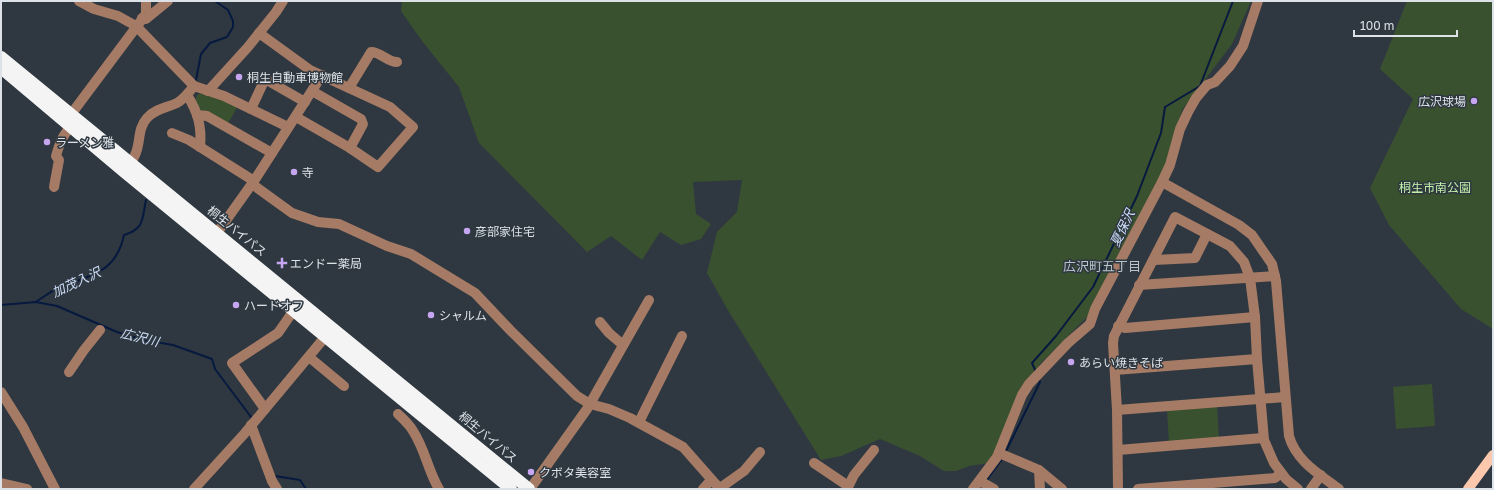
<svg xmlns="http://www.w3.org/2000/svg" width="1494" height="490" font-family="'Golos Text','Noto Sans JP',sans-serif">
<rect width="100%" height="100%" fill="#2f3840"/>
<g fill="#3a512f">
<path d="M402,1h849l-19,43 -50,66 -13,52 -74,147 -55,55 -18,31 -33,68 -20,3 -13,5h-12l-24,-15 -40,-17 -39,17 -20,4 -92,-148 -22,-39 10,-41 20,-20 5,-32 -49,2 3,32 15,10 -10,15 -20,6 -21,-13 -18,28 -31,-24 -24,16 -108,-109 -20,-56 -37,-46 -21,-30z"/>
<path d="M1407,1h86v328l-32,-20 -72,-84 -19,-37 43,-89 -33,-30z"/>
<path d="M207,93l31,13 -11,19 -27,-16 -6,-7 4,-8z"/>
<path d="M1432,384l3,42 -39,3 -3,-42z"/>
<path d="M1217,406l2,33 -50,4 -2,-33z"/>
</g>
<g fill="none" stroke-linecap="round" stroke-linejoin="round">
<g stroke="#06193f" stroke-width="2">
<path d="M196,80l5,-26 9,-11 17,-6 6,-10v-6l-5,-11 -13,-9"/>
<path d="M37,301c7,-4 15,-11 24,-14 30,-12 55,-14 63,-52 21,-6 18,-17 22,-35"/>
<path d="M1,305l35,-3 21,4 60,26 27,8 29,5 39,14 3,10 36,48"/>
<path d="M1036,372l-4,-9 24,-27 37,-49 44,-91 24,-63 4,-26 35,-21 33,-85"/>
<path d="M1005,453l35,-71 -2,-4"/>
<path d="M275,476l25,4 6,9"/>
<path d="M986,481l16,-22"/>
</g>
<g stroke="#a57b65" stroke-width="10">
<path d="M79,1l15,8 24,7 18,10 58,60 30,10 64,31"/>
<path d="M142,18l4,1 22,-18"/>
<path d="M259,33l51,37 80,37 23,20 -35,40 -28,-19 -54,-31"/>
<path d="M349,88l22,-36c10,0 16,10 26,10"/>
<path d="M208,91l40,-44 28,-35 7,-11"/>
<path d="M312,91l49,28 2,5 -13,24"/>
<path d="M187,95c11,17 15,32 13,52"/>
<path d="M75,109l71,-95v-13"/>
<path d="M251,109l14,-30 40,23"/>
<path d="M197,115l10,1 65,37"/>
<path d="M172,133l17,7 65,41"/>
<path d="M126,168c3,-4 7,-8 9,-13 6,-12 2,-26 12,-37 8,-9 19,-10 30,-15 7,-4 12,-11 17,-17"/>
<path d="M1162,182l77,43 13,10 20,29 4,17 13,155c7,25 30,38 50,53"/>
<path d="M252,184l40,29 26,9 21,2 48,22 24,8 64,39 35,37 67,66 13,8 19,5 21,9 53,29 37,42"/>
<path d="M54,187l5,-27 -3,-4c4,-14 5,-17 14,-29"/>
<path d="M212,240l42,-59 68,-106"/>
<path d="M1154,260l41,-2 12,-24"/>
<path d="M1139,285l136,-9"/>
<path d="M600,322l9,11 14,12"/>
<path d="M1118,326l7,2 130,-11"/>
<path d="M309,357l35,29"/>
<path d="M1115,370l142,-11"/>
<path d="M69,372l15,-22 16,-20"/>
<path d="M1,392l22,35 32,62"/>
<path d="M265,409l-33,-46 46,-30 16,-23"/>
<path d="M1117,410l168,-13"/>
<path d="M398,414c5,5 11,10 15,17 12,18 15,40 26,58"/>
<path d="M639,422l43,-86"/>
<path d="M251,425l21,56 5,8"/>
<path d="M1118,450l145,-12"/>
<path d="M999,453l40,17 1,19"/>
<path d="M814,463l34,23"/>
<path d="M1039,470l23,19"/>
<path d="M980,481l14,8"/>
<path d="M1,483l26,6"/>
<path d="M720,488l24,-17 16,-19"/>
<path d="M194,489l51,-56 85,-102"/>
<path d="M530,489l57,-80 62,-109"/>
<path d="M703,489l8,-9"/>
<path d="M847,489l7,-14 20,-25"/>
<path d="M973,489l24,-32 25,-62 7,-11 39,-41 22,-19 5,-15 67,-127 8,-17 10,-36 8,-17 8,-14 11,-13 8,-3 15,-16 13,-20 15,-45"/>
<path d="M1118,489l-1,-79 -4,-67 1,-7 61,-119 55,29 14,16 6,16 5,39 2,42 7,81 10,23 12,16 12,10"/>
<path d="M1138,489l137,-11 6,-5"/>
<path d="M1311,489l10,-14"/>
</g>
<path stroke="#fcc8ad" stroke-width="10" d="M1468,489l25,-34"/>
<g stroke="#f4f4f4" stroke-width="12">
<path d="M1,57l528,432"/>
<path d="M1,68l122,103 388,318"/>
</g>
</g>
<g fill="#c6a6f0" stroke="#2f3840" stroke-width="1.5">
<circle cx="239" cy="77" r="4"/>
<circle cx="1474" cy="101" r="4"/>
<circle cx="47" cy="142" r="4"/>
<circle cx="294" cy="172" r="4"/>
<circle cx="467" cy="231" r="4"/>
<path d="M280 257h4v4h4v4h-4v4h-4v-4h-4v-4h4z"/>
<circle cx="236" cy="305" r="4"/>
<circle cx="431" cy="315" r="4"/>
<circle cx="1071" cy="362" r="4"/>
<circle cx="531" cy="472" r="4"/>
</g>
<g text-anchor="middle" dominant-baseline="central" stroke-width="3" stroke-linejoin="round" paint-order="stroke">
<g font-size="12" fill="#dce2e7" stroke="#2f3840" text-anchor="start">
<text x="247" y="77">桐生自動車博物館</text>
<text x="1466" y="101" text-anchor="end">広沢球場</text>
<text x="55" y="142">ラーメン雅</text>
<text x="302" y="172">寺</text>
<text x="475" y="231">彦部家住宅</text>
<text x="290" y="263">エンドー薬局</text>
<text x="244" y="305">ハードオフ</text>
<text x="439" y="315">シャルム</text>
<text x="1079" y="362">あらい焼きそば</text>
<text x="539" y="472">クボタ美容室</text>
</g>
<g font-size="12" fill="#c1f1a9" stroke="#2f3840">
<text x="1435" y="187">桐生市南公園</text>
</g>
<g font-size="12" fill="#dce2e7" stroke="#2f3840">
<text transform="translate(237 231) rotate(39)">桐生バイパス</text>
<text transform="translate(488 437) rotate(40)">桐生バイパス</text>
</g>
<g font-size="13" font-style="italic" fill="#cedefa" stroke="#2f3840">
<text transform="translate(1122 228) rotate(-64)">夏保沢</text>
<text transform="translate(76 282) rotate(-25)">加茂入沢</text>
<text transform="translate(140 337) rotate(14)">広沢川</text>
</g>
<g font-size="13" fill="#b8c3cc" stroke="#2f3840">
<text x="1102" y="266">広沢町五丁目</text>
</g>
</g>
<rect width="1494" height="490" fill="none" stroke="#dce2e7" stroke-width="4"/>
<path d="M1354 30v6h103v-6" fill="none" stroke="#dce2e7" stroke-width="2"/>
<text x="1360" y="30" font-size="12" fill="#dce2e7" stroke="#2f3840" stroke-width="3" paint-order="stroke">100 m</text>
</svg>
